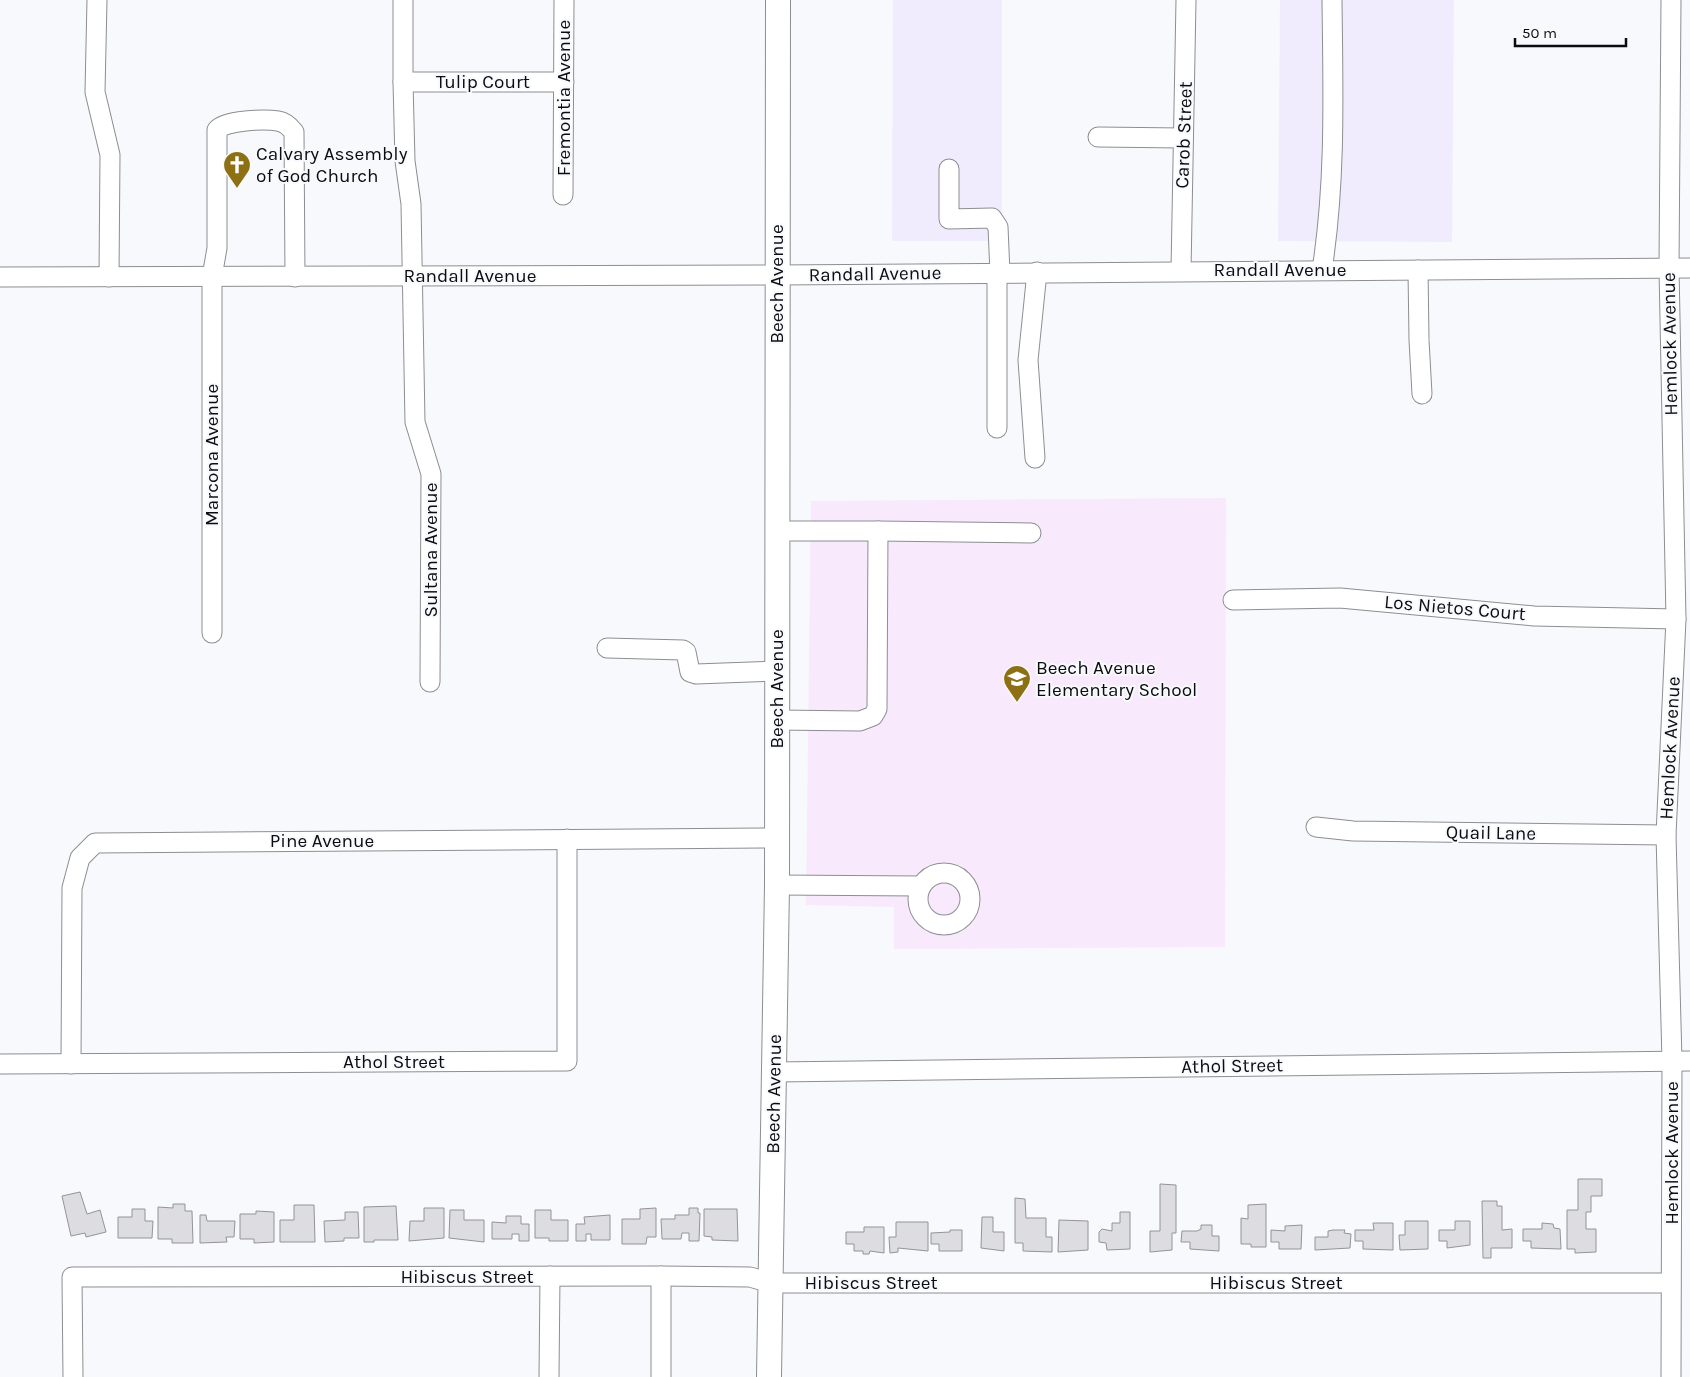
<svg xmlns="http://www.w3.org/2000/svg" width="1690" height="1377" font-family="Karla,sans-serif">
<rect width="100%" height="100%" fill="#f7f9fd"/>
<g fill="#f0ecfe">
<path d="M893,0h109v241h-110z"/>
<path d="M1280,0h174l-2,242 -174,-1z"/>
</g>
<path fill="#f8e9fc" d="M1226,498l-1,449 -331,2v-42l-88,-2 5,-404z"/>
<g fill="#dddce0" stroke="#949498">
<path d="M1578,1179h24v17h-11v16h-5v17h10v23l-21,1v-4h-8v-39h11z"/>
<path d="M1160,1184l16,1v48h-4v17l-22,2v-21h10z"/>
<path d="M80,1192l7,22 13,-4 6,22 -20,5 -1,-4 -14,3 -9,-40z"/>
<path d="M1015,1198l10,1 1,19h20v19h6v15l-29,-1v-8h-8z"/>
<path d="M1482,1201h15v5h5v24l10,-1v19h-21v10h-8z"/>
<path d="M173,1204h12v7h7l1,32h-21v-4h-14v-32l15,1z"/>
<path d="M1266,1204v43h-15v-3h-10v-26l7,1v-14z"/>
<path d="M294,1205h20l1,37h-35v-22h14z"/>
<path d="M396,1206l2,34h-24v2h-10v-35z"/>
<path d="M424,1208h20v30l-35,3 1,-20h14z"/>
<path d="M656,1208v29h-9l-1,7h-24v-25h18v-10z"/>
<path d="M689,1208h9v5h2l-1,28h-10v-8h-7l-1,6h-19l-1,-20h14v-4h14z"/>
<path d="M132,1209h13v12h8l-1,17h-34v-21h14z"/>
<path d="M704,1209h33l1,32 -26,-1v-3l-8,-1z"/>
<path d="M450,1210h14v10h20v22l-35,-4z"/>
<path d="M535,1210h16v10h17v21h-19v-3h-14z"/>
<path d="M256,1211l18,1v30l-20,1v-4h-14v-25h16z"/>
<path d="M345,1212h13l1,26h-15v3l-19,1 -1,-21 21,-1z"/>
<path d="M1120,1212h10v37l-23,1 -1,-7 -7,-1v-10l3,-3 10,2v-8h8z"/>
<path d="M200,1215h6l1,6h28l-1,16h-8l1,5 -27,1z"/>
<path d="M610,1215v25h-19v-6h-5v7h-10v-17h9l-1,-7z"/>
<path d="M506,1216h15v8h8v17h-10v-7h-7v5h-20v-17l14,1z"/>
<path d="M982,1217h11v15h11v19l-23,-3z"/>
<path d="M1059,1220l29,1v29l-30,2z"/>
<path d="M1405,1221h23v28l-28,1 -1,-15h6z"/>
<path d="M1455,1221h15v24l-23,3v-7h-8v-11h16z"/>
<path d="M896,1222h32v29l-30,-3v4l-8,1 -1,-16h7z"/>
<path d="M1373,1223h20v27l-30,-1v-8h-8v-11h19z"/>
<path d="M1542,1223l11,1 1,4 6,1 1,20 -30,-1v-7h-8v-12h19z"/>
<path d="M1201,1225h11v11h7v15l-29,-2v-7h-9l1,-11h15l4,-2z"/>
<path d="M1302,1225l-1,24h-22v-7h-8v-12l14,1v-5z"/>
<path d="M864,1227h20v26l-14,-2 -1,3h-6v-3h-9v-7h-8v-12h18z"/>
<path d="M950,1230h12v21h-23v-7h-8v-11l19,-1z"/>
<path d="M1333,1230h12l-1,3 7,1 -1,14 -35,2v-13h13v-6z"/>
</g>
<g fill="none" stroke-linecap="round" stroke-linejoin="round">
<defs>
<g id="minor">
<path d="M97,0l-2,92 15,63 -1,122"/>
<path d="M403,0v82l2,79 6,43 4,218 16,52 -1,208"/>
<path d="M1671,0l-2,268 7,351 -10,216 6,226 -1,316"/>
<path d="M403,82h161"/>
<path d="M1098,137l84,1"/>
<path d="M949,169v50l43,-1 6,9 2,46"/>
<path d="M563,195l1,-195"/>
<path d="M1322,270c14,-90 11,-180 10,-270"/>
<path d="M1418,270l1,70 3,54"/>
<path d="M1181,271l5,-271"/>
<path d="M0,277l777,-2 913,-7"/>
<path d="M997,428v-155"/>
<path d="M1035,458l-7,-98 9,-88"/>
<path d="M776,531h102l-1,178 -4,7 -13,5 -83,-1"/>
<path d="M878,531l153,2"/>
<path d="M1233,600l107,-2 194,18 142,3"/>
<path d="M212,633v-356l5,-29v-118c8,-10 48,-11 61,-9 7,1 12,6 16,11l1,145"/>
<path d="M607,648l76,2 3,2 4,20 6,2 81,-3"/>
<path d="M1316,827l37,4 313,4"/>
<circle cx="944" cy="899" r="26"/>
<path d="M777,885l143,1"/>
<path d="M0,1064l567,-3v-222"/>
<path d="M71,1064l1,-176 8,-30 15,-15 682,-5"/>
<path d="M774,1072l916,-11"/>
<path d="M73,1377l-1,-100 589,-1 89,1 21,6h900"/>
<path d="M549,1377l1,-101"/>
<path d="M661,1377v-101"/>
</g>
<path id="major" d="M769,1377l8,-492 1,-885"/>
</defs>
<use href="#minor" stroke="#8c8e91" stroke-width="21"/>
<use href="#major" stroke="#8c8e91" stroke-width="26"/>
<use href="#minor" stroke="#fff" stroke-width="19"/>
<use href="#major" stroke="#fff" stroke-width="24"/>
</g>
<defs>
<symbol id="church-pin" viewBox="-11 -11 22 30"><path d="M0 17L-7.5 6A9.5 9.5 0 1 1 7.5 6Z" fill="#8e7014" stroke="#f7f9fd"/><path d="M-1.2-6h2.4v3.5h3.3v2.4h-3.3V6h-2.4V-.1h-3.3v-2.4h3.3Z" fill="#fff"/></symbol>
<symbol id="school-pin" viewBox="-11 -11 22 30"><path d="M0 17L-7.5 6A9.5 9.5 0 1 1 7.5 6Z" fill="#8e7014" stroke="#f7f9fd"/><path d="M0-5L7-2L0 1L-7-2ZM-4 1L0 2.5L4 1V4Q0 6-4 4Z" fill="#fff"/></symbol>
</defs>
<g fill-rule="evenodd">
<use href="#church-pin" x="221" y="149" width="32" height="43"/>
<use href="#school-pin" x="1001" y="663" width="32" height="43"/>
</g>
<g text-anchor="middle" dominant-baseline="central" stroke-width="4" stroke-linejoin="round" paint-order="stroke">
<g font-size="19" fill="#0c0c0e" stroke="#f7f9fd">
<text x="483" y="82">Tulip Court</text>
<text transform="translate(564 98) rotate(-90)">Fremontia Avenue</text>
<text transform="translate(1184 135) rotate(-88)">Carob Street</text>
<text x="1280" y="270">Randall Avenue</text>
<text transform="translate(875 274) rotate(-1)">Randall Avenue</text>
<text x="470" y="276">Randall Avenue</text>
<text transform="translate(777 284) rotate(-90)">Beech Avenue</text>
<text transform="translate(1670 344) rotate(-91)">Hemlock Avenue</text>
<text transform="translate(212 455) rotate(-90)">Marcona Avenue</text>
<text transform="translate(431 550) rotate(-90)">Sultana Avenue</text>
<text transform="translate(1455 608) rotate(5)">Los Nietos Court</text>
<text transform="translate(777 689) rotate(-90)">Beech Avenue</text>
<text transform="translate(1670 748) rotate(-87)">Hemlock Avenue</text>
<text transform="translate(1491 833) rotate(1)">Quail Lane</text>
<text x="322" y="841">Pine Avenue</text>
<text x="394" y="1062">Athol Street</text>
<text transform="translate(1232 1066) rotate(-1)">Athol Street</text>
<text transform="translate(774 1094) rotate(-89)">Beech Avenue</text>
<text transform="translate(1672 1153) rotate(-90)">Hemlock Avenue</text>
<text x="467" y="1277">Hibiscus Street</text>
<text x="871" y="1283">Hibiscus Street</text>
<text x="1276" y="1283">Hibiscus Street</text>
</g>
<g font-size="19" fill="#0c0c0e" stroke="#f7f9fd" text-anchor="start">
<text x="256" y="154">Calvary Assembly<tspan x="256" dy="22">of God Church</tspan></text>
<text x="1036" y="668">Beech Avenue<tspan x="1036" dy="22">Elementary School</tspan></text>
</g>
</g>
<path d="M1515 38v8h111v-8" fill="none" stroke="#0c0c0e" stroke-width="2.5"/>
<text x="1522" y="38" font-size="15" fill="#0c0c0e" stroke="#f7f9fd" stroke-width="4" paint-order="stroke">50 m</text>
</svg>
